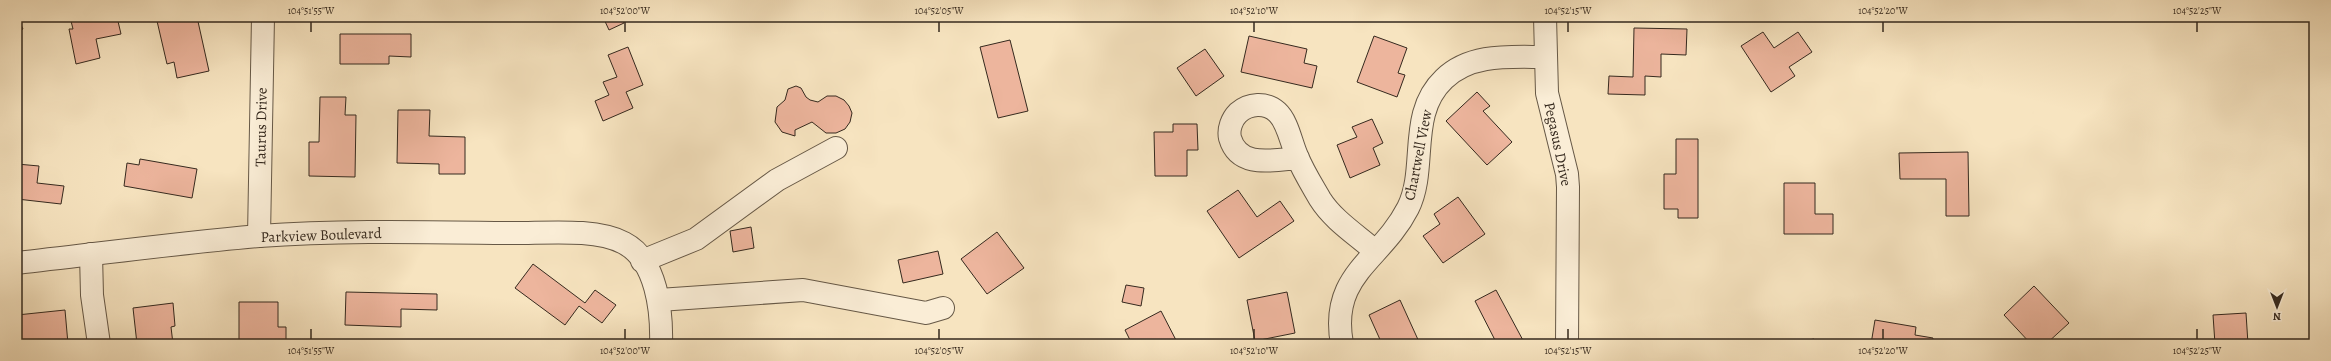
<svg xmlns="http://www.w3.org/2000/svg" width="2331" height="361" font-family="Alegreya,serif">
<rect width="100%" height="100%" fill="#f7e4c0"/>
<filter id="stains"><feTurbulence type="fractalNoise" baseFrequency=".005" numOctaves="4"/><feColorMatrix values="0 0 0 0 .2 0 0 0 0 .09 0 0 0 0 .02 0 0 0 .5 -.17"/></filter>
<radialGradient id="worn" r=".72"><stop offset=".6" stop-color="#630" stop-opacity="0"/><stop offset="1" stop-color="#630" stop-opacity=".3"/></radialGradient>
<g fill="#edb59d" stroke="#35291e">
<path d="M17,17l6,12 -6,3z"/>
<path d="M70,17h47l4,17 -25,5 4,19 -24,6 -7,-35h4z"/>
<path d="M173,17h24l12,54 -32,7 -3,-16 -7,2 -10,-43z"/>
<path d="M603,17h18l3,6 -15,7z"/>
<path d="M1634,28l53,1 -1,26 -25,-1v23l-16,-1v19l-37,-1 1,-18 24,1z"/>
<path d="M1763,32l11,16 24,-16 14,20 -23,15 6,9 -24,16 -30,-46z"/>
<path d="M340,34h71v23l-22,-1v8h-49z"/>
<path d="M1249,36l58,13 -3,14 13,3 -5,22 -71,-16z"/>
<path d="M1374,36l33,12 -9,25 7,2 -8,22 -40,-15z"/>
<path d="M1010,40l18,71 -30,7 -18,-71z"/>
<path d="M628,47l15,38 -17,7 7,16 -30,13 -8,-20 14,-6 -6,-13 14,-5 -9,-22z"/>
<path d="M1205,49l19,27 -28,20 -19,-28z"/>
<path d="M796,86l5,2 5,9 4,3 8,2 9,-6h9l8,4 5,6 3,7 -2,9 -5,7 -9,4h-10l-14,-11 -17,8v6l-13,-4 -7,-10 2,-15 8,-7 3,-11z"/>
<path d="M1477,92l13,14 -7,5 29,31 -25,23 -41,-44z"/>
<path d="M320,97h26l-1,18h11l-1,62 -46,-1v-34h10z"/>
<path d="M398,110h32l-1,26 36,1v37h-26v-10l-42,-1z"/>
<path d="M1372,119l11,24 -10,5 7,17 -30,13 -13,-33 20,-8 -5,-10z"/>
<path d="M1173,124h24l1,26h-11v26h-32l-1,-44h19z"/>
<path d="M1676,139h22v79h-20v-9h-14v-35h12z"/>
<path d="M1968,152l1,64h-23v-37h-46l-1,-26z"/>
<path d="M140,159l57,10 -5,29 -68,-12 3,-23 12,2z"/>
<path d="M17,164l22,2 -2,17 27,3 -3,18 -44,-5z"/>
<path d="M1784,183h31v31h18v20h-49z"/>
<path d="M1238,190l19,27 23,-16 14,20 -55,37 -32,-47z"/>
<path d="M1458,197l27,37 -42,29 -20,-27 17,-12 -6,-10z"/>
<path d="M751,227l3,21 -21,4 -3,-21z"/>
<path d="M997,232l27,36 -37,26 -26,-35z"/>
<path d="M938,251l5,23 -40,9 -5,-23z"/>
<path d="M533,264l52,39 10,-13 21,15 -14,18 -23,-17 -14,19 -50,-37z"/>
<path d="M1126,285l18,3 -3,18 -19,-4z"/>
<path d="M2034,286l35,37 -23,21h-15l-27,-29z"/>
<path d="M1496,290l29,54h-28l-22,-43z"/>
<path d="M346,292l91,2v16l-36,-1v18l-56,-2z"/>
<path d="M1287,292l8,41 -40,8 -8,-41z"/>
<path d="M1400,300l20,44h-38l-13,-29z"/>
<path d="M239,302h39v25h8v17h-47z"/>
<path d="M173,303l2,23 -4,1 2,17h-36l-4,-36z"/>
<path d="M65,310l3,34h-51v-29z"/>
<path d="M1161,311l17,33h-46l-7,-14z"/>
<path d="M2246,313l2,31h-33l-2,-29z"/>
<path d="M1875,320l41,7 -1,8 18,3 -1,6h-61z"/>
<path d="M1814,339l1,5h-29z"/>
</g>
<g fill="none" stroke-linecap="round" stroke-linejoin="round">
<defs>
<g id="minor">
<path d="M1545,17l2,76 20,81 1,13 -1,157"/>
<path d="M1298,158c-25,2 -59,11 -68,-20 -2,-9 2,-19 8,-25 11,-10 28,-11 39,-1 11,10 14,31 20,44 6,15 15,29 23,43 13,21 37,36 55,52"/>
<path d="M259,236l4,-219"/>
<path d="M91,254l1,41 7,49"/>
<path d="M642,261l54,-22 81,-59 59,-32"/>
<path d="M17,263c80,-9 161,-20 242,-27 81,-6 165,-4 247,-3 34,1 88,-6 118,10 33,17 38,69 37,101"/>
<path d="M659,300l144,-10 123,23 17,-5"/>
<path d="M1342,344c-13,-70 39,-83 66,-136 20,-40 -1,-94 36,-129 27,-26 66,-22 101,-22"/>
</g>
</defs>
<use href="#minor" stroke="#665846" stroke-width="24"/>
<use href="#minor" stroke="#faedd6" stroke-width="22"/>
</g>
<path fill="none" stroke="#35291e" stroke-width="1.5" d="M311,22v10M625,22v10M939,22v10M1254,22v10M1568,22v10M1883,22v10M2197,22v10M311,329v10M625,329v10M939,329v10M1254,329v10M1568,329v10M1883,329v10M2197,329v10"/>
<g text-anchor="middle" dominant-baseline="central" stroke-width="3.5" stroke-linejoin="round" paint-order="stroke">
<g font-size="15" fill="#35291e" stroke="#faedd6">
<text transform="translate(261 127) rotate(-89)">Taurus Drive</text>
<text transform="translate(1558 144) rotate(78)">Pegasus Drive</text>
<text transform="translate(1418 155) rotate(-79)">Chartwell View</text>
<text transform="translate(321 235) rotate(-2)">Parkview Boulevard</text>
</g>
</g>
<rect width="2331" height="361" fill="none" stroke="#f7e4c0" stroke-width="44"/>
<g transform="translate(2277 307) rotate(180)" stroke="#faedd6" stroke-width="3" paint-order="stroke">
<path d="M0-3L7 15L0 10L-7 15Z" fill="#35291e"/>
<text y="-6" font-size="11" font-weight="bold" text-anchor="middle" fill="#35291e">N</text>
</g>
<rect x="22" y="22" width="2287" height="317" fill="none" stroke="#35291e" stroke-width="1.5"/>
<g font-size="10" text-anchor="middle" fill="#35291e">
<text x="311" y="14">104°51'55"W</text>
<text x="625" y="14">104°52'00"W</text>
<text x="939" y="14">104°52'05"W</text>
<text x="1254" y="14">104°52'10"W</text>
<text x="1568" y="14">104°52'15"W</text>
<text x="1883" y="14">104°52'20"W</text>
<text x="2197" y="14">104°52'25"W</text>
<text x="311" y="354">104°51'55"W</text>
<text x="625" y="354">104°52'00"W</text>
<text x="939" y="354">104°52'05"W</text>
<text x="1254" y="354">104°52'10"W</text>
<text x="1568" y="354">104°52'15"W</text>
<text x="1883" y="354">104°52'20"W</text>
<text x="2197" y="354">104°52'25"W</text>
</g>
<rect width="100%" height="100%" filter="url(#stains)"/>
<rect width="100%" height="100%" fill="url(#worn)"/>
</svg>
